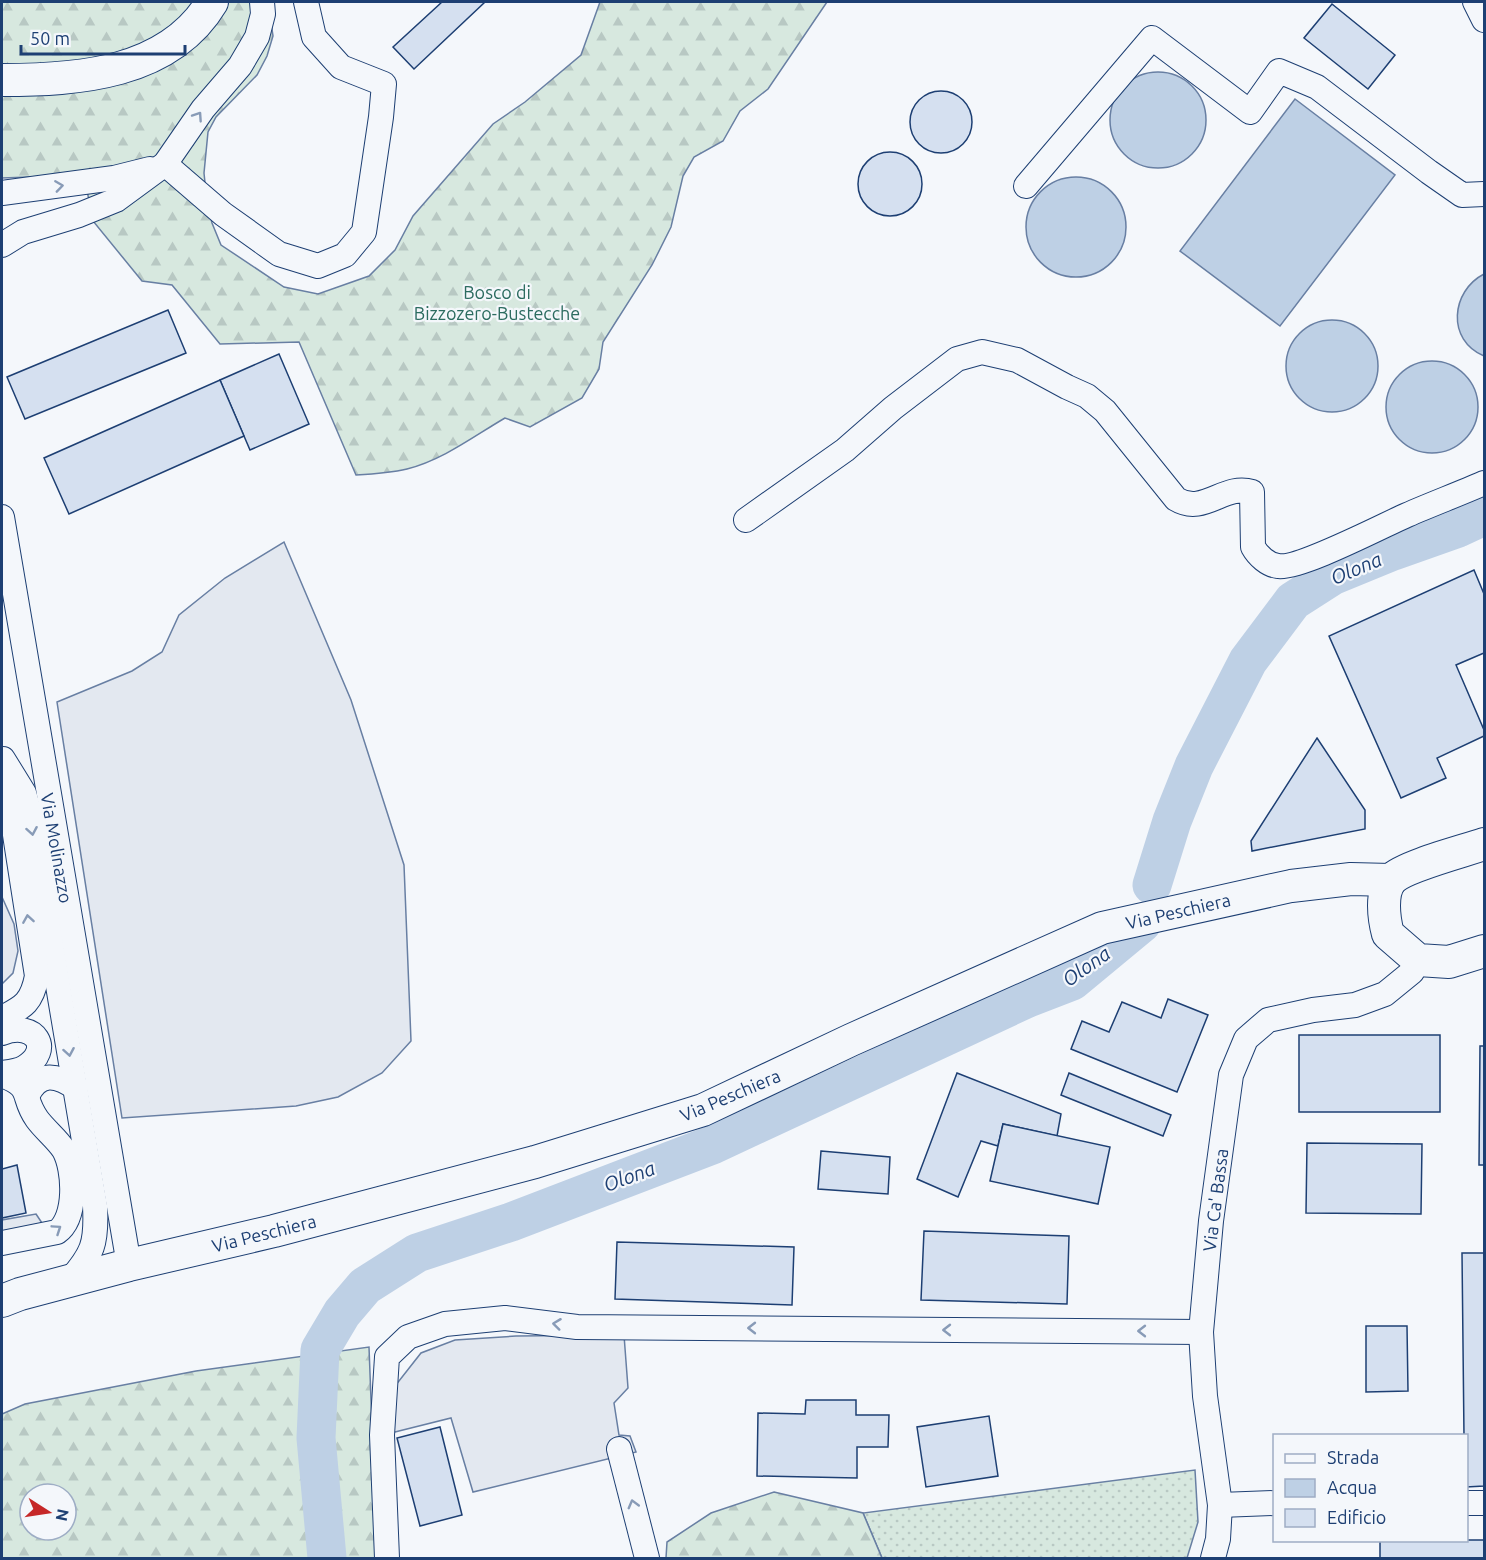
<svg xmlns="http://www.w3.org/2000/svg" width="1486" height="1560" font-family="Ubuntu,sans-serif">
<defs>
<pattern id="grass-dots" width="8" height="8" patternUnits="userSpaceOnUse" patternTransform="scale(1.5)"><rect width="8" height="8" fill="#d7e8df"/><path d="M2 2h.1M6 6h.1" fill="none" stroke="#b8c8c3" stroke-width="1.8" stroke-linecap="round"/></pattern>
<pattern id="forest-firs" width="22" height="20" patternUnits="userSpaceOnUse" patternTransform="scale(1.5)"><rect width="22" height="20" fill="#d7e8df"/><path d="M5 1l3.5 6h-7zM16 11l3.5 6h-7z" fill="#b8c8c3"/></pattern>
</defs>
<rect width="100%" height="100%" fill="#f4f7fb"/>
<path fill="url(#grass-dots)" stroke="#687fa3" stroke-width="1.5" d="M1195,1470l3,52 -11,36h-305l-19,-45z"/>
<g fill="url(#forest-firs)" stroke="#687fa3" stroke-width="1.5" fill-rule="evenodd">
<path d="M2,2h266l5,34 -6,20 -10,19 -41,42 -8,15 -4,41 3,29 5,21 9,22 63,42 34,7 51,-18 26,-26 18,-34 80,-92 32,-22 56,-47 19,-53h227l-59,87 -28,22 -17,30 -29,16 -11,19 -12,51 -19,38 -49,77 -4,27 -17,29 -52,29 -25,-9c-31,18 -62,42 -98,51 -17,4 -33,5 -51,6l-57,-133 -79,2 -48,-59 -30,-4 -49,-60 -9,-46 -82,3z"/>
<path d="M369,1347l8,211h-375v-144l23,-10 171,-33zM30,1494h36v36h-36z"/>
<path d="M774,1492l89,21 19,45h-216l1,-16 44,-29z"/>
</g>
<g fill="#e3e8f0" stroke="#687fa3" stroke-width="1.5">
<path d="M284,542l67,158 53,165 7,176 -29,32 -44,24 -42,9 -174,12 -65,-416 75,-31 30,-19 17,-37 46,-37z"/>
<path d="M2,897l12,27 4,27 -5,22 -11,11z"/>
<path d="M36,1214l8,12 -42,7v-13z"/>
<path d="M624,1335l4,53 -14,15 5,32 11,1 6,16 -163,40 -22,-74 -64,16 8,-48 26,-33 34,-13 61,-4z"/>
</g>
<g fill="#bed0e5" stroke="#687fa3" stroke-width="1.5">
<circle cx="1158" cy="120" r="48"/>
<path d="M1295,99l100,76 -115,151 -100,-75z"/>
<circle cx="1076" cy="227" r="50"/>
<path d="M1484,274v82c-38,-16 -33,-65 0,-82z"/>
<circle cx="1332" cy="366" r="46"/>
<circle cx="1432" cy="407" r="46"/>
</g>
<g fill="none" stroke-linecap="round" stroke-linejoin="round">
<g stroke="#bed0e5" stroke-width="39">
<path d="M1152,885l20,-64 22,-55 54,-105 45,-60 39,-25 61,-25 65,-23 26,-12"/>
<path d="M327,1558l-11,-120 4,-88 22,-37 23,-27 52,-33 94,-31 201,-77 316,-147 44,-17 70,-58"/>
</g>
</g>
<g fill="#d5e0f0" stroke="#1d3f73" stroke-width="1.5">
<path d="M442,2h43l-71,67 -21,-22z"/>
<path d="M1332,4l63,51 -27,34 -64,-51z"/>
<circle cx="941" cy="122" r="31"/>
<circle cx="890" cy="184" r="32"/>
<path d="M168,310l18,43 -161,66 -18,-42z"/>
<path d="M279,354l30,70 -59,26 -30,-70z"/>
<path d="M220,380l24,56 -175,78 -25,-56z"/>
<path d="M1474,570l10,24v59l-28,12 28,65v6l-47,22 9,20 -45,20 -72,-162z"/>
<path d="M1317,738l48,72v19l-113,22 -1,-10z"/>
<path d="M1168,999l40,16 -31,77 -106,-43 11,-28 27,11 13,-30 39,16z"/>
<rect x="1299" y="1035" width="141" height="77"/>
<path d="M1480,1046h4v119h-5z"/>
<path d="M957,1073l104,41 -4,22 -54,-12 -5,22 -17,-5 -23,56 -41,-18z"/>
<path d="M1069,1073l102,42 -8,21 -102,-41z"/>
<path d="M1003,1124l107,23 -12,57 -108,-23z"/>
<path d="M1307,1143l115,1 -1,70 -115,-1z"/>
<path d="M821,1151l69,6 -2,37 -70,-5z"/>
<path d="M17,1165l9,48 -24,5v-49z"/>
<path d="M924,1231l145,5 -2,68 -146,-4z"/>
<path d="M617,1242l177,5 -2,58 -177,-6z"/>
<path d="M1462,1253h22v233l-18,1v-51h-2z"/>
<path d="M1366,1326h41l1,65 -42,1z"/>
<path d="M806,1400h50v15h33l-1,32h-31v31l-100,-2 1,-63 47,1z"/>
<path d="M989,1416l9,60 -72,11 -9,-60z"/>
<path d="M440,1427l22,88 -42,11 -23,-88z"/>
<rect x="1380" y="1540" width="104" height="18"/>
</g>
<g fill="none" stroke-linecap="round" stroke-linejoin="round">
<defs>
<g id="minor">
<path d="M1475,2l9,18"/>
<path d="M165,164l58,50 56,40 39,12 27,-11 19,-23 17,-115 3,-33 -43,-17 -27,-30 -8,-35"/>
<path d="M1026,186l126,-148 98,74 29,-41 38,16 112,85 33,23 22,-1"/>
<path d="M2,193l112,-15 36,-9"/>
<path d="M2,245l21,-13 56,-17 37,-15 49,-36 38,-55 37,-43 17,-29 6,-23 -1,-12"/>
<path d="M2,517l127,748"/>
<path d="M746,520l99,-70 48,-42 64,-49 25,-7 35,8 50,27 20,9 18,15 71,88c28,17 48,-16 76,-7l1,55c5,9 15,18 25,19 20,4 106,-41 129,-51 25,-11 52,-21 77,-32"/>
<path d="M3,759l21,34 4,14 67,399c2,37 -2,48 -26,75"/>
<path d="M2,1018c22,-11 30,-16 35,-42l-29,-186"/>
<path d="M2,1033c34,-13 51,17 23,34 -6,4 -16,5 -23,6"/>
<path d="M2,1075c33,13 18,20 35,44 8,11 20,20 27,31 11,20 13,68 -7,82l-55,11"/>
<path d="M28,1094c12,-23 29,-19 48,-6"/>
<path d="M619,1449l28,109"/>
<path d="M1466,1503h18"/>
<path d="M1220,1505l54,-2"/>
<path d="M387,1558l-5,-123 5,-78 21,-20 37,-13 60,-6 72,9 624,5"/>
<path d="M1213,1558l5,-19 2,-34 -15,-109 -4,-64 10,-111 20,-146 15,-36 22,-19 45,-10 42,-5 30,-11 27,-22 6,-12"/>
</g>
<g id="major">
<path d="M2,80c76,0 167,-6 210,-78"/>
<path d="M1484,844c-20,7 -79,22 -92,35 -12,13 -8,40 -4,55l30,26 31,2 35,-11"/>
<path d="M2,1301l18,-7 109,-29 145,-34 261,-69 168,-52 148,-70 251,-112 189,-42 60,-7 40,1"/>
</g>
</defs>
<use href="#minor" stroke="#1d3f73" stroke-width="26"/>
<use href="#major" stroke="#1d3f73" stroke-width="34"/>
<use href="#minor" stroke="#f4f7fb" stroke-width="24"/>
<use href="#major" stroke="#f4f7fb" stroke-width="32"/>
</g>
<defs><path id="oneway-chevron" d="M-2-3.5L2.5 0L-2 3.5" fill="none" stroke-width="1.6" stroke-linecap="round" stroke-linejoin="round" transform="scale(1.5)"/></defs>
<g stroke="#889bb7">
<use href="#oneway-chevron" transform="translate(198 116) rotate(-56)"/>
<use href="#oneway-chevron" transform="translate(59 186) rotate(-8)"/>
<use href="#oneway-chevron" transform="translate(32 831) rotate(80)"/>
<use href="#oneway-chevron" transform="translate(28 919) rotate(-99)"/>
<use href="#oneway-chevron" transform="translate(69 1052) rotate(80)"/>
<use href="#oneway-chevron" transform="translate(57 1229) rotate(-34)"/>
<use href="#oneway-chevron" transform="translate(557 1324) rotate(-173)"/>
<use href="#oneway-chevron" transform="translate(752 1328) rotate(-180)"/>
<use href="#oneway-chevron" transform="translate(947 1330) rotate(-180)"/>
<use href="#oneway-chevron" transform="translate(1142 1331) rotate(-180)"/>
<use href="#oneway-chevron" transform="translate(633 1504) rotate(-105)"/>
</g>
<g text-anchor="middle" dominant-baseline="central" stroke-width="4.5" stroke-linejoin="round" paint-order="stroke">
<g font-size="18" fill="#2c6c60" stroke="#f4f7fb">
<text x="497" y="292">Bosco di<tspan x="497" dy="21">Bizzozero-Bustecche</tspan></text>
</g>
<g font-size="18" fill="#1d3f73" stroke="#f4f7fb">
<text transform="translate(57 848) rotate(80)">Via Molinazzo</text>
<text transform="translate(1178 911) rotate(-13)">Via Peschiera</text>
<text transform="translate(730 1095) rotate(-23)">Via Peschiera</text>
<text transform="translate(1215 1200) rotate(-83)">Via Ca' Bassa</text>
<text transform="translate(264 1233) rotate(-14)">Via Peschiera</text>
</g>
<g font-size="20" font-style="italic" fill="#1d3f73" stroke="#f4f7fb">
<text transform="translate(1356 568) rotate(-23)">Olona</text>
<text transform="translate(1086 966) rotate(-35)">Olona</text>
<text transform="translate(629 1176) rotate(-20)">Olona</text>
</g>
</g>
<rect width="1486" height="1560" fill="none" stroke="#1d3f73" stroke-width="6"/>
<rect x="1273" y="1434" width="195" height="108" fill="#f4f7fb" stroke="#9eadc5" stroke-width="1.5"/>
<rect x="1285" y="1454" width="30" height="9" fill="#f4f7fb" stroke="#9eadc5" stroke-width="1.5"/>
<text x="1327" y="1464" font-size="18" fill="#1d3f73">Strada</text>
<rect x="1285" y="1479" width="30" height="18" fill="#bed0e5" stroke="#9eadc5" stroke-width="1.5"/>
<text x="1327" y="1494" font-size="18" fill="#1d3f73">Acqua</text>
<rect x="1285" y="1509" width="30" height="18" fill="#d5e0f0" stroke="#9eadc5" stroke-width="1.5"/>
<text x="1327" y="1524" font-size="18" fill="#1d3f73">Edificio</text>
<g transform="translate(48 1512) rotate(102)"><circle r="28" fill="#f4f7fb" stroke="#9eadc5" stroke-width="1.5"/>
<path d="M0-4.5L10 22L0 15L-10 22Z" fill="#c62828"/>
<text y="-9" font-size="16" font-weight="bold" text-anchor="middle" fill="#1d3f73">N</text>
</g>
<path d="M21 45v9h164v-9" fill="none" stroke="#1d3f73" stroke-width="3"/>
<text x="30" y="45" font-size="18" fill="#1d3f73" stroke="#f4f7fb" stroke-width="4.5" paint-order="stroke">50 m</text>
</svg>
